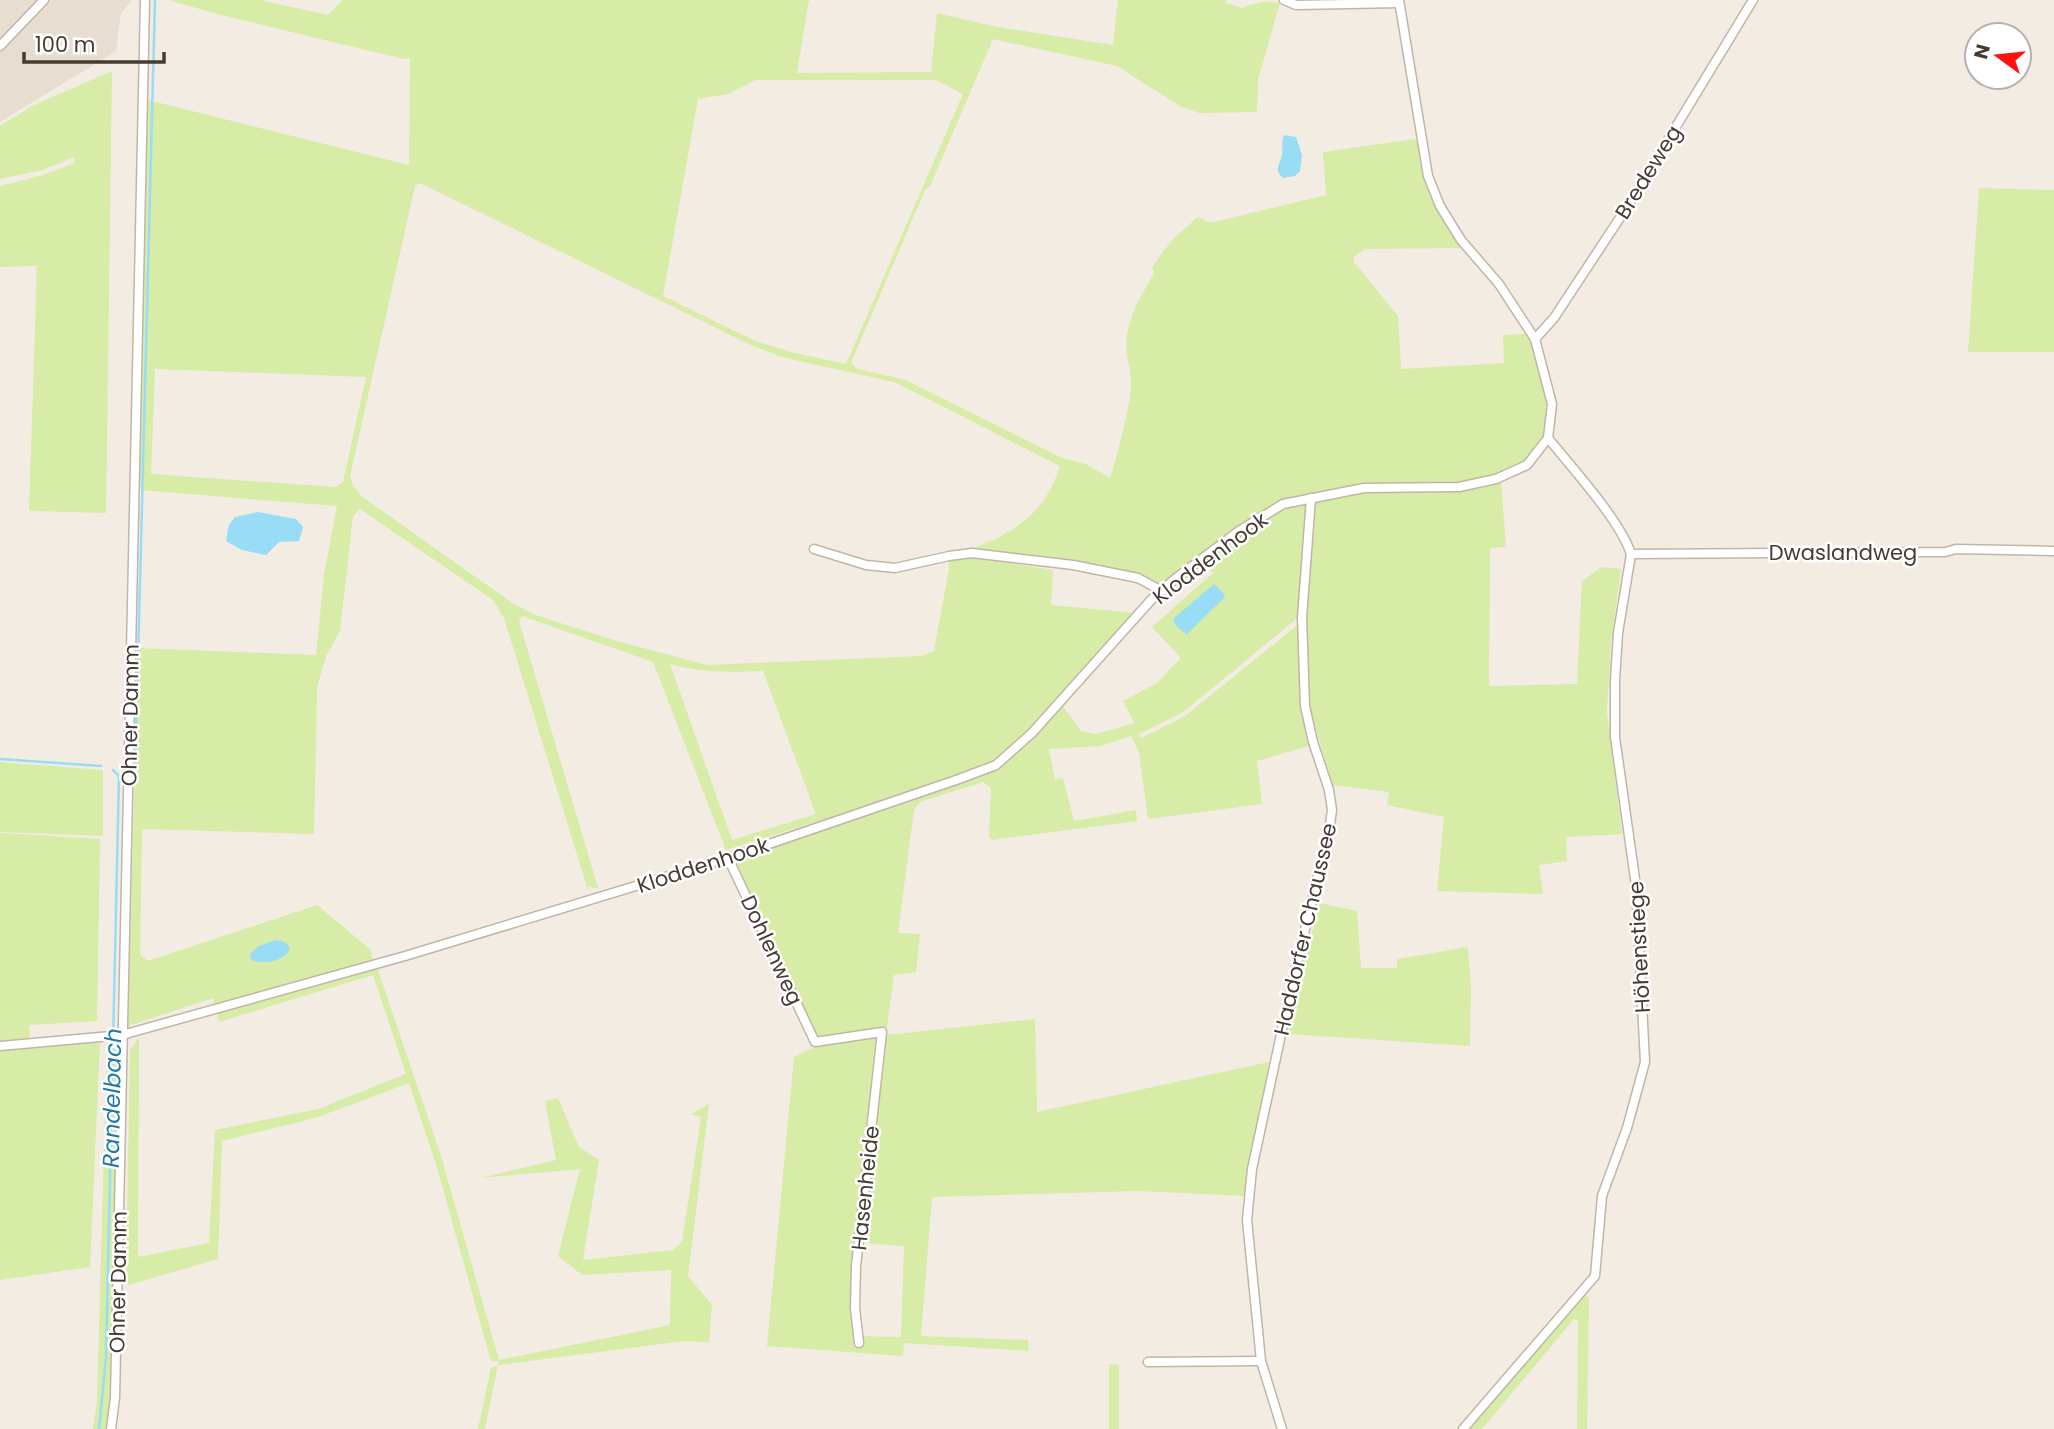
<svg xmlns="http://www.w3.org/2000/svg" width="2054" height="1429" font-family="Poppins,sans-serif">
<rect width="100%" height="100%" fill="#f3ece2"/>
<path fill="#e7ddd0" d="M0,0h132l-11,13 -5,38 -116,71z"/>
<g fill="#d6eca7" fill-rule="evenodd">
<path d="M168,0h92l68,15 14,-15h467l-12,73 134,-1 6,-59 61,14 115,18 5,-45h108v3l17,5c13,-6 24,-8 37,-5l-22,77 -1,32 -58,1 -19,-7 -63,-40 -124,-27 -63,147 -5,4 -74,173 6,6 46,10 159,79 24,6 24,14c8,-26 18,-63 21,-90 1,-12 -2,-21 -4,-33 -4,-29 12,-57 27,-81l-2,-7 21,-28 25,-22 12,6 116,-28 -3,-43 92,-13 3,4c7,49 16,64 44,105l-97,1 -11,8v5l44,54 3,53 103,-6 -1,-28 25,-1 19,67 -2,36 -20,25 -32,14 -33,7 -97,2 -54,10 -68,32 -67,48 -13,12 -71,-22 -116,-17c43,-16 72,-37 86,-82l-166,-84 -113,-25 -28,-11 -333,-163 -5,3 -65,290 3,10 8,10 153,108 21,11 82,26 90,24 213,-9 14,-5 15,-82 -1,-10 25,-2 80,13 -2,35 85,8 -79,85 24,33 15,3 38,-11 -11,-22 34,-18 24,-25 -29,-31 61,-54 -9,-11 37,-29 43,-26 81,-16 136,-11 5,67 -16,1 -1,138 88,-2 5,-103 20,-14 19,2 -10,74 -4,69 15,122 -56,3 1,24 -28,4 4,29 -106,-3 7,-74 -57,-12 2,-13 -56,-7 -24,-78 -3,-90 -6,-1 -118,97 -43,21 2,4 44,-22 114,-92 4,83 6,39 -52,15 5,43 -114,15 -9,-67 -8,-16 -31,10 -51,3 6,31 8,-2 11,43 62,-11 1,11 -145,19 -3,-3 2,-49 -8,-6 -63,20 -6,8 -16,123 22,1 -4,38 -22,3 -7,53 -71,9 -84,-178 168,-55 1,-9 -175,55 -73,-188 -131,-46 -3,5 79,267 -11,-1 -83,-269 -11,-18 -133,-91 -7,7 -13,115 -14,25 -9,31 -3,147 -172,-5 -2,126 8,6 169,-56 54,45 2,17h4l64,189 58,204 171,-35 1,-55 -89,5 -24,-19 22,-87 -100,9 76,-18 -11,-59 13,-3 21,49 20,13 -16,100 90,-10 9,-8 19,-125 -10,-3 18,-10 -21,172 24,29 -3,37 -25,-1 -186,24 -13,64h-7l13,-61 7,-3 1,-4h-8l-55,-197 -27,-81 -94,35 -93,23 -4,118 -90,26 -2,-11 4,-224 9,-13 -1,220 71,-14 6,-113 103,-21 88,-35 -33,-99 -154,47 -6,-24 -85,28 10,-378 178,7 8,-81 13,-68 -196,-16 -3,-15 10,-375 261,65 1,-107 -6,1 -179,-43zM756,80h180l27,14 -117,270 -51,-11 -40,-12 -92,-45 35,-197 30,-5zM155,369l211,8 -23,105 -7,5 -185,-13zM670,664c31,9 61,8 93,7l53,143 -84,26z"/>
<path d="M112,71l-6,442 -77,-2 8,-245 -37,1v-81l43,-11 31,-12 1,-6 -33,13 -42,9v-53l32,-20z"/>
<path d="M1979,188l75,2v162h-86z"/>
<path d="M0,762l103,8v66l-103,-4z"/>
<path d="M0,833l100,6 -3,182 -68,4 1,13 -30,4z"/>
<path d="M1320,903l37,8 4,57h36v-9l71,-12 3,42 -1,57 -182,-12 10,-51z"/>
<path d="M1035,1019l2,93 232,-50 -24,134 -107,-5 -206,6 -11,139 107,4 1,11 -125,-8 -1,13 -136,-10 27,-289c31,-17 50,-17 85,-20l-26,250 2,49 46,1 3,-91 -41,-3 23,-208z"/>
<path d="M100,1040l-10,227 -90,13v-232z"/>
<path d="M107,1040l11,2 -8,357 -4,30h-13l4,-28z"/>
<path d="M1582,1296l7,1 -2,132h-10l1,-108 -4,-2 -92,110h-13z"/>
<path d="M1109,1364l10,1v64h-10z"/>
</g>
<g fill="#98dcf6">
<path d="M1284,135l12,2 6,18 -2,16 -5,5 -12,2c-9,-9 -4,-12 -1,-23 1,-7 -1,-13 2,-20z"/>
<path d="M258,512l38,7 7,8 -4,14 -20,1 -13,13 -24,-5 -16,-9 3,-16 6,-8z"/>
<path d="M1214,584l11,11 -2,4 -36,35c-5,-3 -13,-8 -14,-15z"/>
<path d="M276,940c7,1 11,2 14,9 -7,13 -27,16 -39,11l-1,-6 9,-8z"/>
</g>
<g fill="none" stroke-linecap="round" stroke-linejoin="round">
<g stroke="#98dcf6" stroke-width="2.5">
<path d="M0,759l101,7"/>
<path d="M135,777l20,-777"/>
<path d="M99,1429l7,-71 13,-582 -6,-6"/>
</g>
<defs>
<g id="minor">
<path d="M1284,0l12,5 103,-2"/>
<path d="M0,46l44,-46"/>
<path d="M1535,339l19,-21 75,-114 124,-204"/>
<path d="M814,549l52,16 29,3 54,-12 23,-3 101,12 65,13 24,13"/>
<path d="M1631,554l314,-2 11,-3 98,2"/>
<path d="M728,858l87,184 67,-10 -26,234 -1,42 4,35"/>
<path d="M0,1046l122,-11 283,-79 323,-98 231,-79 37,-14 36,-32 119,-133 24,-21 64,-48 44,-27 81,-16 95,-1 37,-8 31,-14 21,-27 4,-34 -17,-65 -36,-55 -38,-44 -21,-34 -12,-30 -29,-176"/>
<path d="M1148,1362l113,-1"/>
<path d="M111,1429l4,-31 30,-1398"/>
<path d="M1282,1429l-21,-68 -14,-141 5,-51 41,-190 36,-148 3,-21 -3,-20 -16,-48 -8,-36 -3,-88 9,-120"/>
<path d="M1463,1429l132,-153 7,-80 25,-68 18,-66 -9,-176 -21,-149v-57l3,-47 13,-79c-11,-34 -59,-86 -83,-116"/>
</g>
</defs>
<use href="#minor" stroke="#c2b5a7" stroke-width="11"/>
<use href="#minor" stroke="#fff" stroke-width="8"/>
</g>
<g text-anchor="middle" dominant-baseline="central" stroke-width="5" stroke-linejoin="round" paint-order="stroke">
<g font-size="21" fill="#453b32" stroke="#fff">
<text transform="translate(1648 172) rotate(-58)">Bredeweg</text>
<text x="1843" y="552">Dwaslandweg</text>
<text transform="translate(1210 558) rotate(-37)">Kloddenhook</text>
<text transform="translate(130 715) rotate(-89)">Ohner Damm</text>
<text transform="translate(703 865) rotate(-18)">Kloddenhook</text>
<text transform="translate(1305 929) rotate(-77)">Haddorfer Chaussee</text>
<text transform="translate(1639 947) rotate(-93)">Höhenstiege</text>
<text transform="translate(772 950) rotate(65)">Dohlenweg</text>
<text transform="translate(865 1188) rotate(-84)">Hasenheide</text>
<text transform="translate(118 1282) rotate(-89)">Ohner Damm</text>
</g>
<g font-size="23" font-style="italic" fill="#207ba0" stroke="#fff">
<text transform="translate(112 1098) rotate(-89)">Randelbach</text>
</g>
</g>
<g transform="translate(1998 56) rotate(285)"><circle r="33" fill="#ffffff" stroke="#b5b1ad" stroke-width="2"/>
<path d="M0-5L12 26L0 18L-12 26Z" fill="#ff120d"/>
<text y="-10" font-size="19" font-weight="bold" text-anchor="middle" fill="#453b32">N</text>
</g>
<path d="M24 52v10h140v-10" fill="none" stroke="#453b32" stroke-width="3.5"/>
<text x="35" y="52" font-size="21" fill="#453b32" stroke="#ffffff" stroke-width="5" paint-order="stroke">100 m</text>
</svg>
